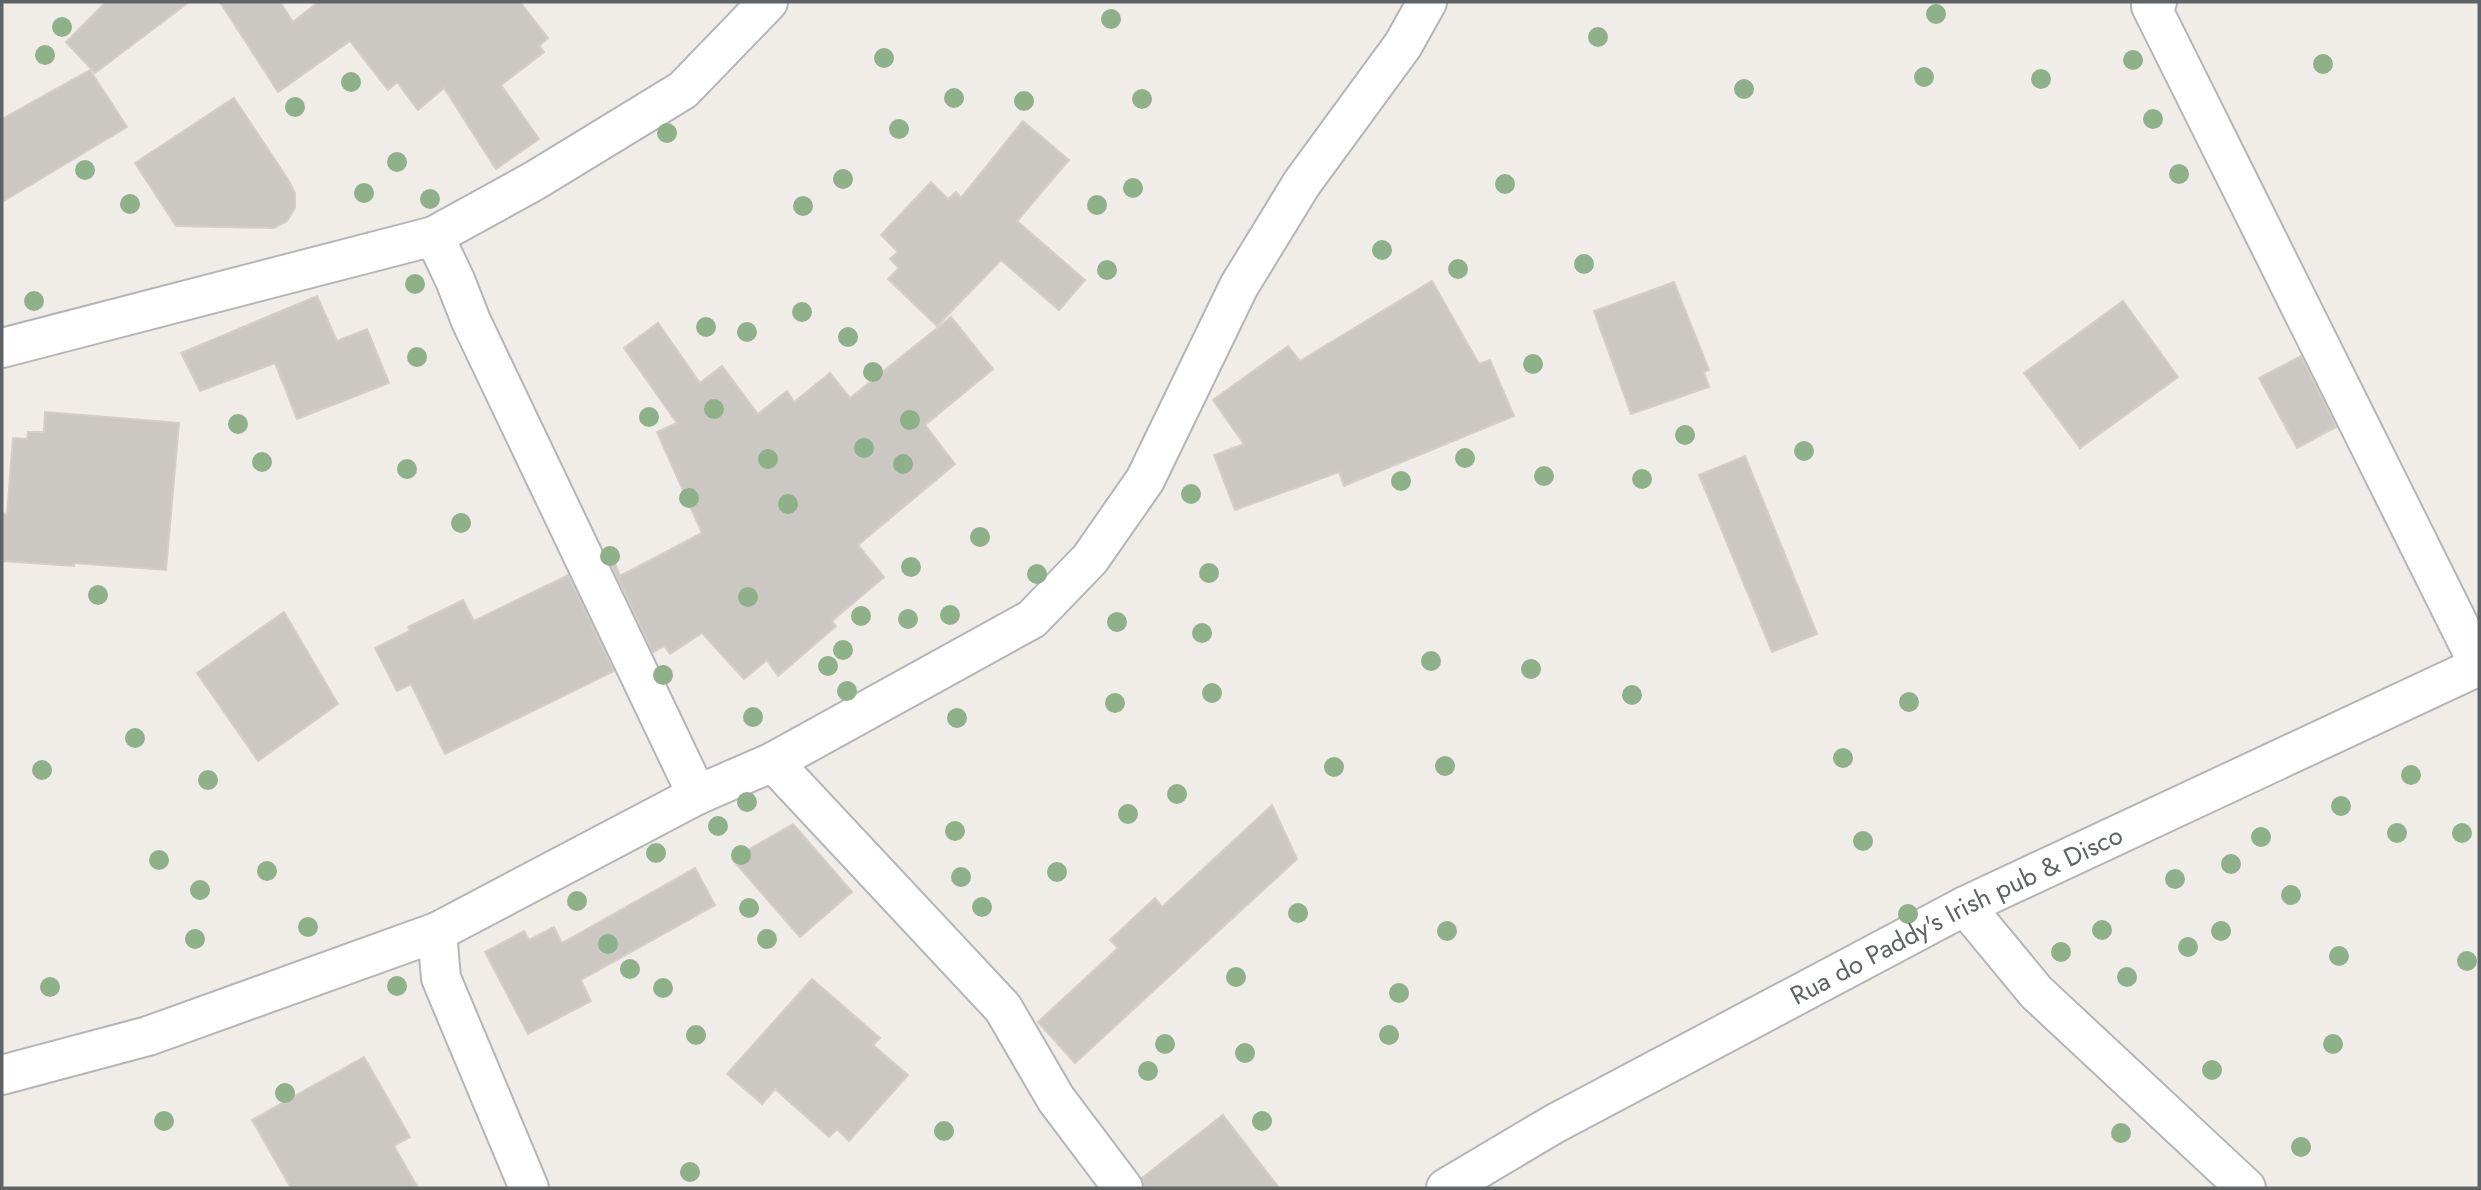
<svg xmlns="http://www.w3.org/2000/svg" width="2481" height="1190" font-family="Jost,sans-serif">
<rect width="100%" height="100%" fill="#f0ede8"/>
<g fill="#cbc8c4" stroke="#d4cec6" stroke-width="2">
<path d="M106,2h83l-94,71 -29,-31z"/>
<path d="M220,2h60l13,20 25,-20h202l28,36 -9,8 5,6 -43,33 38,54 -43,30 -52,-81 -26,22 -21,-28 -9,8 -38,-49 -72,51z"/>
<path d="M90,70l37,57 -125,75v-83z"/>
<path d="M234,98l55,83 6,12v15l-8,13 -13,7 -98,-2 -41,-63z"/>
<path d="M1023,121l46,39 -52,61 68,59 -26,30 -58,-50 -64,66 -49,-47 11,-11 -9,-9 8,-7 -17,-17 50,-53 17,17 8,-7 5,6z"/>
<path d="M1432,281l47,83 11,-4 24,56 -170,70 -5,-14 -104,38 -21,-55 30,-11 -31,-44 75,-54 12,15z"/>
<path d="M1674,282l35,88 -5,2 5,15 -78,27 -37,-103z"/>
<path d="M317,296l20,45 30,-12 22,54 -92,36 -22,-56 -75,28 -19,-38z"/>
<path d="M2123,301l55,76 -98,71 -56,-75z"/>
<path d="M951,317l42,52 -68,56 30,39 -97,81 26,32 -52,44 4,5 -58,50 -11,-16 -23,19 -42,-46 -32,21 -6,-8 -11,6 -46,-97 4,-1 9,22 82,-43 -45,-101 20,-9 -53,-75 34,-25 42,60 22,-17 36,48 29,-23 7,11 36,-29 20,25z"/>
<path d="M2301,356l35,71 -39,21 -38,-70z"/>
<path d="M45,412l134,11 -13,147 -92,-7v3l-72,-5v-48l5,1 6,-76 14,1 1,-7h16z"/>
<path d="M1745,456l72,178 -45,18 -73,-177z"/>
<path d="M568,575l46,96 -169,83 -34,-70 -14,7 -22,-43 35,-17 -2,-4 55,-27 11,21z"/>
<path d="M284,612l54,92 -80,57 -61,-88z"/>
<path d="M1272,805l25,54 -222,204 -37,-41 80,-74 -8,-8 45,-42 7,9z"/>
<path d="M793,824l59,68 -52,45 -68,-78z"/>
<path d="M695,868l20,37 -134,75 10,21 -63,33 -43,-82 39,-21 5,9 25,-13 8,16z"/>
<path d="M812,979l68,59 -7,7 35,30 -59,66 -12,-12 -8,8 -54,-48 -13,15 -35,-30z"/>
<path d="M364,1057l46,80 -16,9 24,42h-127l-39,-68z"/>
<path d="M1223,1115l56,73h-135l-2,-10z"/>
</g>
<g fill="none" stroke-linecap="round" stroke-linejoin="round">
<defs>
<g id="minor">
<path d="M2157,2l-6,4 328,659"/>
<path d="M2,348l432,-112"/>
<path d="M773,762l230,246 53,91 67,89"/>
<path d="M697,795l-226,-474 -16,-41 -21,-44 100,-55 149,-91 85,-88"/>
<path d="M1965,906l71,86 210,196"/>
<path d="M2,1075l146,-39 289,-104"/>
<path d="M529,1188l-88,-210 -4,-46 260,-137 76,-33 259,-143 58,-60 55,-79 94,-194 63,-103 101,-138 24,-43"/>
<path id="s1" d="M1446,1188l108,-64 411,-218 514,-240"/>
</g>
</defs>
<use href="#minor" stroke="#b3b5b8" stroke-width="42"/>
<use href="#minor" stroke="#fff" stroke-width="38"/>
</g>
<g fill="#8fb189">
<circle cx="1936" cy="14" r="10"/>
<circle cx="1111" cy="19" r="10"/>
<circle cx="62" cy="27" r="10"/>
<circle cx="1598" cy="37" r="10"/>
<circle cx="45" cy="55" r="10"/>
<circle cx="884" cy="58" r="10"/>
<circle cx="2133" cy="60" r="10"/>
<circle cx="2323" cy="64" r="10"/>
<circle cx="1924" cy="77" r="10"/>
<circle cx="2041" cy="79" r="10"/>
<circle cx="351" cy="82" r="10"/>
<circle cx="1744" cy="89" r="10"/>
<circle cx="954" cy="98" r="10"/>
<circle cx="1142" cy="99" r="10"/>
<circle cx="1024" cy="101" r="10"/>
<circle cx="295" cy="107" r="10"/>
<circle cx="2153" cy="119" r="10"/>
<circle cx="899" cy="129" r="10"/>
<circle cx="667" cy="133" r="10"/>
<circle cx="397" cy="162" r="10"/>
<circle cx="85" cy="170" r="10"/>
<circle cx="2179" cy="174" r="10"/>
<circle cx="843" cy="179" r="10"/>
<circle cx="1505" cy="184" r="10"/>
<circle cx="1133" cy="188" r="10"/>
<circle cx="364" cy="193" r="10"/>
<circle cx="430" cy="199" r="10"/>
<circle cx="130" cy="204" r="10"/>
<circle cx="1097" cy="205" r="10"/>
<circle cx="803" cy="206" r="10"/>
<circle cx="1382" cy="250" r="10"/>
<circle cx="1584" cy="264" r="10"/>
<circle cx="1458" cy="269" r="10"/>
<circle cx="1107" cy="270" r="10"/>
<circle cx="415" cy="284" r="10"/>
<circle cx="34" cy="301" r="10"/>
<circle cx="802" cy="312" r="10"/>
<circle cx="706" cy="327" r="10"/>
<circle cx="747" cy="332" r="10"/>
<circle cx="848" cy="337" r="10"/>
<circle cx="417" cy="357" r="10"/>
<circle cx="1533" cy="364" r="10"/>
<circle cx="873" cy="372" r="10"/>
<circle cx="714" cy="409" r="10"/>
<circle cx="649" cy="417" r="10"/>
<circle cx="910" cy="420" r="10"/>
<circle cx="238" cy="424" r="10"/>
<circle cx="1685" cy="435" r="10"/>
<circle cx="864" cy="448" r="10"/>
<circle cx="1804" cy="451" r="10"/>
<circle cx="1465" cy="458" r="10"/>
<circle cx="768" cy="459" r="10"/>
<circle cx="262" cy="462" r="10"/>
<circle cx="903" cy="464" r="10"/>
<circle cx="407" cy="469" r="10"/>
<circle cx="1544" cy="476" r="10"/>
<circle cx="1642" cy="479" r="10"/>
<circle cx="1401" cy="481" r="10"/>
<circle cx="1191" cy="494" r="10"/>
<circle cx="689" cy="498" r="10"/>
<circle cx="788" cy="504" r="10"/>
<circle cx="461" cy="523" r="10"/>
<circle cx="980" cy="537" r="10"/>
<circle cx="610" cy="556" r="10"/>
<circle cx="911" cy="567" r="10"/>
<circle cx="1209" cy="573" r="10"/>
<circle cx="1037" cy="574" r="10"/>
<circle cx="98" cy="595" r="10"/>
<circle cx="748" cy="597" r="10"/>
<circle cx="950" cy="615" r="10"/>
<circle cx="861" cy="616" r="10"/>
<circle cx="908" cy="619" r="10"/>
<circle cx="1117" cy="622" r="10"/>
<circle cx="1202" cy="633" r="10"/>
<circle cx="843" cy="650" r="10"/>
<circle cx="1431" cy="661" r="10"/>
<circle cx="828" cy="666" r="10"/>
<circle cx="1531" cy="669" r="10"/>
<circle cx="663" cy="675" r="10"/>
<circle cx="847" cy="691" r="10"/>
<circle cx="1212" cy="693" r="10"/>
<circle cx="1632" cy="695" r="10"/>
<circle cx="1909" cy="702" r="10"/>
<circle cx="1115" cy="703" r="10"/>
<circle cx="753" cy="717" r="10"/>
<circle cx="957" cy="718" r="10"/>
<circle cx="135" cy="738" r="10"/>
<circle cx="1843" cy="758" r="10"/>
<circle cx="1445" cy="766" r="10"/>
<circle cx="1334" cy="767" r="10"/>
<circle cx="42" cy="770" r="10"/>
<circle cx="2411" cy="775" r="10"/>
<circle cx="208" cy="780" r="10"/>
<circle cx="1177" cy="794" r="10"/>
<circle cx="747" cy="802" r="10"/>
<circle cx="2341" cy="806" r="10"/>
<circle cx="1128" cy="814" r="10"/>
<circle cx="718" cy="826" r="10"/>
<circle cx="955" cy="831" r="10"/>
<circle cx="2397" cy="833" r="10"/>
<circle cx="2462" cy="833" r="10"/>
<circle cx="2261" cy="837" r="10"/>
<circle cx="1863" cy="841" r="10"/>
<circle cx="656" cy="853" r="10"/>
<circle cx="741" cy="855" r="10"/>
<circle cx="159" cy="860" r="10"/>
<circle cx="2231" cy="864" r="10"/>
<circle cx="267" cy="871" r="10"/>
<circle cx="1057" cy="872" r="10"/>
<circle cx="961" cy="877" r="10"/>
<circle cx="2175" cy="879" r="10"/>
<circle cx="200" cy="890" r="10"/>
<circle cx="2291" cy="895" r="10"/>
<circle cx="577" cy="901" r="10"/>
<circle cx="982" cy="907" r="10"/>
<circle cx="749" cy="908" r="10"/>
<circle cx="1298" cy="913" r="10"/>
<circle cx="1908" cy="914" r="10"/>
<circle cx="308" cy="927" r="10"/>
<circle cx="2102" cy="930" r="10"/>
<circle cx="1447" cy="931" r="10"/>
<circle cx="2221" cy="931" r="10"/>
<circle cx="195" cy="939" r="10"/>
<circle cx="767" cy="939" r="10"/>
<circle cx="608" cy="944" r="10"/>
<circle cx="2188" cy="947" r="10"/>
<circle cx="2061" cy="952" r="10"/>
<circle cx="2339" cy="956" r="10"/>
<circle cx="2467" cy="961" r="10"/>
<circle cx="630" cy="969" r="10"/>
<circle cx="1236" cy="977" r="10"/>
<circle cx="2127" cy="977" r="10"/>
<circle cx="397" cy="986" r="10"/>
<circle cx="50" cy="987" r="10"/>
<circle cx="663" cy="988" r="10"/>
<circle cx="1399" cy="993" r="10"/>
<circle cx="696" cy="1035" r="10"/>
<circle cx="1389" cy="1035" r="10"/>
<circle cx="1165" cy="1044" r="10"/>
<circle cx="2333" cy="1044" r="10"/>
<circle cx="1245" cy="1053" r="10"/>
<circle cx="2212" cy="1070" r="10"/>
<circle cx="1148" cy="1071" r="10"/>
<circle cx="285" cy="1093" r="10"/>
<circle cx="164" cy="1121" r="10"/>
<circle cx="1262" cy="1121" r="10"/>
<circle cx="944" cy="1131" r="10"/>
<circle cx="2121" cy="1133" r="10"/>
<circle cx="2301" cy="1147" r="10"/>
<circle cx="690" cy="1172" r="10"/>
</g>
<g text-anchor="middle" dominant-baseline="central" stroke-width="5" stroke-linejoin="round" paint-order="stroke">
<g font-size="26" fill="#5f6366" stroke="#fff">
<text stroke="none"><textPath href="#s1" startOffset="579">Rua do Paddy's Irish pub &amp; Disco</textPath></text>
</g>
</g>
<rect width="2481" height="1190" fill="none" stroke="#5f6366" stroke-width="7"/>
</svg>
